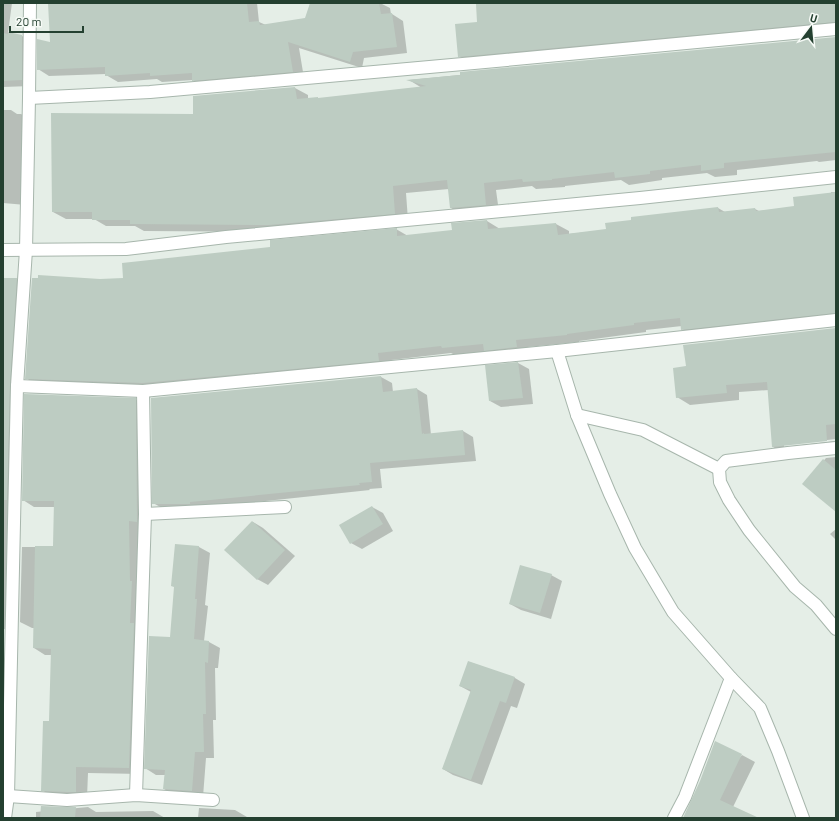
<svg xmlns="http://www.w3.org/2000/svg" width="839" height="821" font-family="Barlow,sans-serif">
<rect width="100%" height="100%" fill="#e5eee7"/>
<g fill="#0003">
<path d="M3,3h9l-4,30 14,3 10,6 -1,44 -28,1z"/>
<path d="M49,3h208l2,19 7,3 40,-6 5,-16h69l10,5 1,6h1l11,7 4,32 -43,5 -2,10 -63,-20 5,30 -100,9 -11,-7 -31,2 -5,-3 -39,3 -12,-7v-1l-57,2 -11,-7 13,-26z"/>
<path d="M503,3h333v27l-364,34 -13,-8 19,-33z"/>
<path d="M836,38v122l-17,2 -2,-1 -80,9v5l-22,2 -8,-4 -45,5v2l-33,5 -8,-5 -56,6v1l-29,2 -4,-3 -36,4 3,22 -36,3 -12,-7 -2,-19 -43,4 2,27 -126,12 -138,-1 -9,-5h-29l-12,-7h-28l-13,-7 141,-97 101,-27 13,7v4h11l103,-11 -13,-8z"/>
<path d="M3,110h8l6,4h4l10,6 -5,85 -23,-2z"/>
<path d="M831,192h5v119h-2l1,10 -140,15 -13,-7v-3l-36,4v2l-67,9v1l-51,5 1,7 -31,3 -10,-5 -33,3 -4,-2 -60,7 1,8 -236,22 -117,-4 -13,-8 74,-98 24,-1 147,-31 125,-19 12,7 45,-5 -1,-7 35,-3 13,8 56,-5 13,7v3l38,-4 111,-22 7,4 30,-3 4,2 36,-4 36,-13z"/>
<path d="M3,279h13l14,7 -8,108 -5,235h-14z"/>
<path d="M836,337v102l-52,6v2l52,-6v8l-50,5 -13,-7 -4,-57 -30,2v8l-49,5 -13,-8z"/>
<path d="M518,363l11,6 4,35 -32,3 -11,-6z"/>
<path d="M381,377l11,6 1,9 24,-3 10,6 4,40 32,-4 10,6 3,24 -96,8 2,19 -13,1 1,1 -170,18 -36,1 -11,-6z"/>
<path d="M135,399l12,7 -6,368 -53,-1 -1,25 -34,-1 -11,-7 8,-68 2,-67h-7l-11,-7v-20h-2l-12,-6 2,-75h32l1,-40h-21l-11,-7z"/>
<path d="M836,457v54l-32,-28 22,-25z"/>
<path d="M372,507l11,6 10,18 -31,18 -11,-6z"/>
<path d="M253,522l10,6 32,28 -27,29 -11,-6z"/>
<path d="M836,529v11l-6,-6z"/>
<path d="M176,545l23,2 11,6 -5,52 3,1 -4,35 5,1 11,6 -2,20h-3l1,52h-3l1,38h-8l-3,39 -28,-2 -11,-6 1,-14h-9l-11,-7 26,-129 4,-52z"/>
<path d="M551,575l11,6 -11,38 -30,-9 -11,-6z"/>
<path d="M469,662l46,16 10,6 -8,24 -6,-2 -29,79 -29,-10 -10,-6 28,-77 -11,-6z"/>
<path d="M3,677l10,5 -10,136z"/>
<path d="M742,755l13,7 -22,45 15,11h-63z"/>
<path d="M88,807l8,5 57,-1 12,7h-129v-6z"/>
<path d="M199,808l36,2 12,7 9,1h-58z"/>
</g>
<g fill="#bdccc2">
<path d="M48,3h199l2,19 10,-1 1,4 45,-7 5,-15h69l2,11 11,-1 5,34 -44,5 -3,10 -62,-20 5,30 -101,9v-8l-42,3v-3l-45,3v-9l-68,3v-31l13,3z"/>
<path d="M491,3h345v19l-378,35 -3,-33 22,-2 -1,-18z"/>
<path d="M8,32l14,3v45l-19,1v-48l5,1z"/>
<path d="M836,37v115l-112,11v5l-23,3v-6l-51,6v3l-35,4 -1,-6 -62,7v1l-29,2 -1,-3 -38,4 2,22 -36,3 -3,-28 -54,6 2,28 -126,11 -139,-1v-4h-38v-8h-40l-1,-99 142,1v-18l102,-9 2,12 21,-2v1l108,-12 -20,-6 54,-5v-3z"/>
<path d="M836,192v121l-155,17 -1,-12 -46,5v2l-67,9v1l-51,5 1,7 -33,4 -1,-7 -41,4 -1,-2 -63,7 1,8 -236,22 -118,-4 7,-101h6v-3l62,4 23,-1 -1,-15 148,-16v-7l127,-12v8l55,-6 -1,-7 36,-3 1,9 68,-6 2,12 48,-6 -1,-6 26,-3v-3l87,-10 1,5 36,-4 1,3 38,-5 -1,-9z"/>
<path d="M3,278h14l-7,108 -3,114h-4z"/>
<path d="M836,328v96l-10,1 1,16 -55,6 -5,-65 -41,3 1,8 -51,5 -3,-30 13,-2 -3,-21z"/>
<path d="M518,362l5,36 -34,3 -4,-36z"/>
<path d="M381,376l2,16 34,-4 5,46 2,-1v1l39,-4 2,25 -95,8 2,19 -13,1 1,2 -170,17v2h-38l-1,-106z"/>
<path d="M24,394l112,4 1,124 -8,-1 1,60h2l-2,42h4l-5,145 -53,-1v25h-9l-26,-1 2,-70h6l2,-72 -18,-1 2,-102h18l1,-45h-32z"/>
<path d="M823,459l13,11v42l-34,-28z"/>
<path d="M372,506l11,18 -33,20 -11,-19z"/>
<path d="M252,521l33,29 -28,30 -33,-30z"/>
<path d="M175,544l24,2 -4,53h2l-3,40 15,2 -1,22 -3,-1 1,52h-3l1,38h-9l-3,39 -29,-2 2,-19 -21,-1 5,-133 21,1 4,-50 -3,-1z"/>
<path d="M520,565l32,9 -12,39 -31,-9z"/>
<path d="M468,661l47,16 -9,26 -6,-2 -29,79 -29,-11 29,-79 -12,-4z"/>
<path d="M715,741l27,13 -22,46 39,18h-76l17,-37z"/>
<path d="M41,806l26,1h9l-1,11h-35z"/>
</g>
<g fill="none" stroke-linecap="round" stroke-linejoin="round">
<defs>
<g id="minor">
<path d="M29,98l121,-6 324,-29 362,-34"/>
<path d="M3,250l123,-1 100,-12 414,-39 196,-21"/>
<path d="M557,351l20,64 33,79 25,54 38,64 58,66 29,30 18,43 25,67"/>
<path d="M17,386l126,5 414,-40 279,-31"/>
<path d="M577,415l66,15 76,39"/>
<path d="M836,448l-48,5 -62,8 -7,8 1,13 9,18 20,30 46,57 21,18 20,24"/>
<path d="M145,514l140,-7"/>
<path d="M136,795l9,-281 -2,-123"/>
<path d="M8,796l59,4 69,-5 77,5"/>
<path d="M5,818l3,-22 9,-410 9,-136 3,-152 1,-95"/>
<path d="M674,818l11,-21 46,-119"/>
</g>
</defs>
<use href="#minor" stroke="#a7b6ac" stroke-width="14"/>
<use href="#minor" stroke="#fff" stroke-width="12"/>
</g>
<rect width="839" height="821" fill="none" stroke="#244030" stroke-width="8"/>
<g transform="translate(811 28) rotate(16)" stroke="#f6faf6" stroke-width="3" paint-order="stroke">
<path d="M0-3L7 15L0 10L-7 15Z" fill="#244030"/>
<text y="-6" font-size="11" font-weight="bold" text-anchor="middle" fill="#244030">U</text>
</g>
<path d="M10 26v6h73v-6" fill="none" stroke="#244030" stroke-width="2"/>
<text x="16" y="26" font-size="12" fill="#244030" stroke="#f6faf6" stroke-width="3" paint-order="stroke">20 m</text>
</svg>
